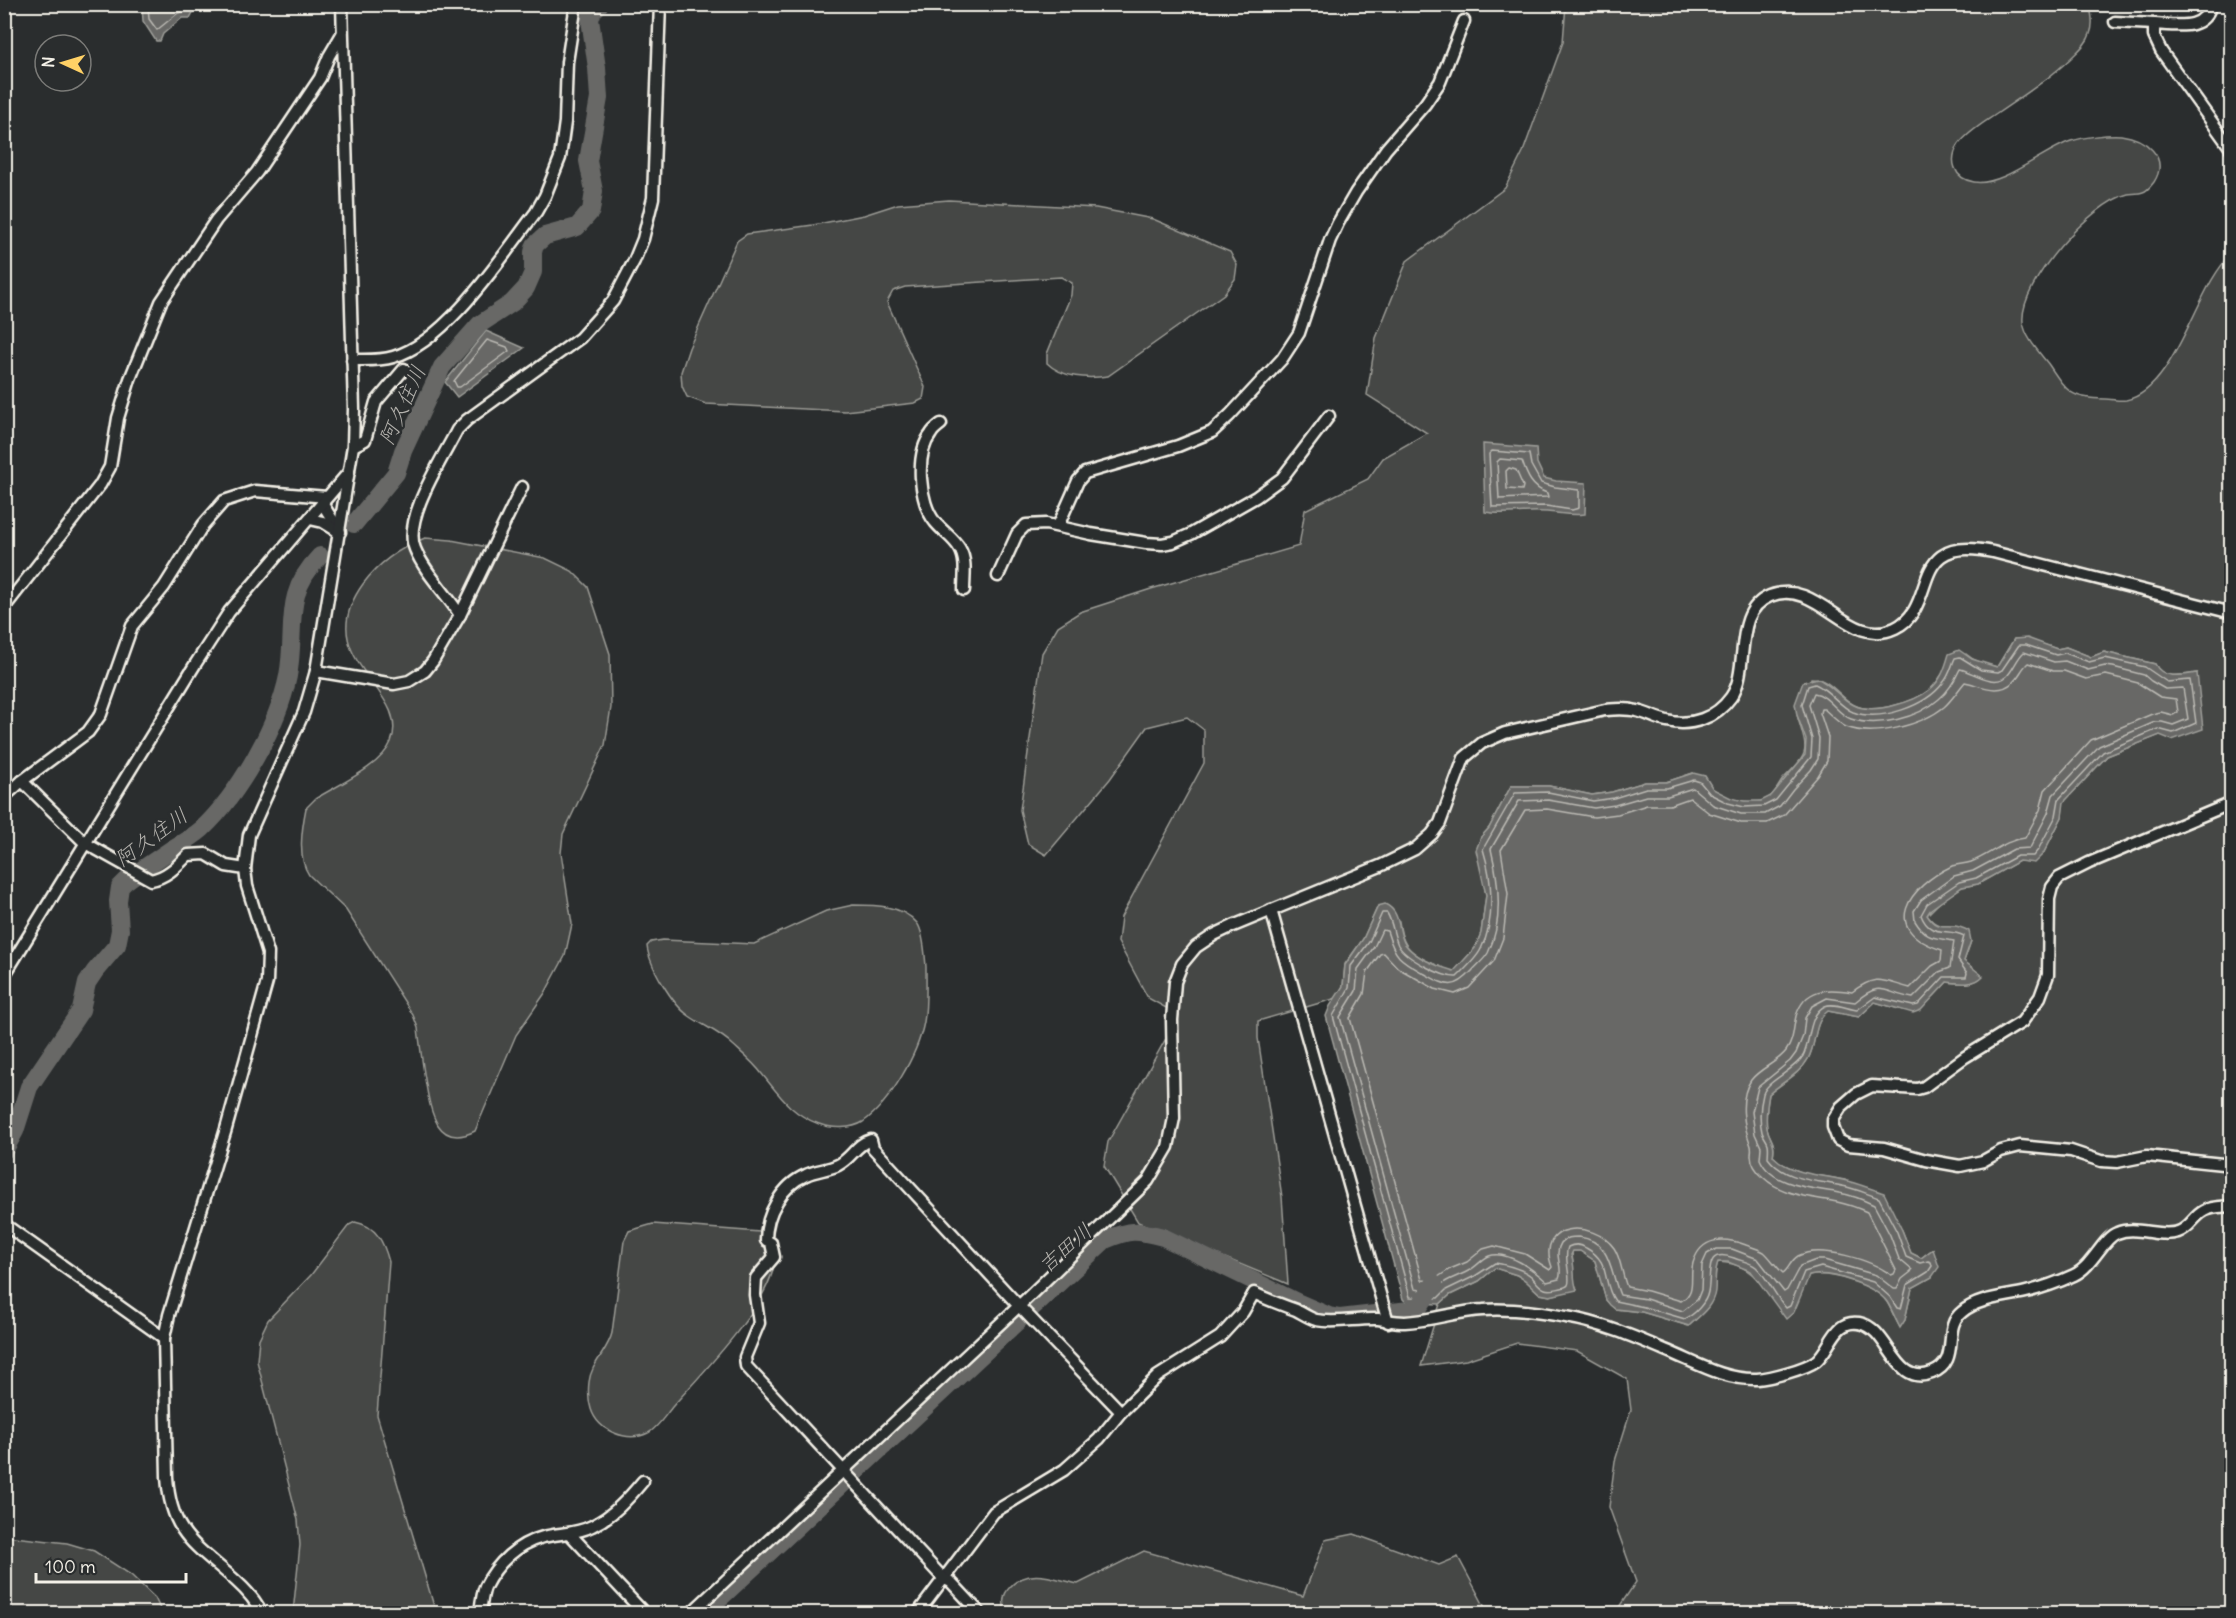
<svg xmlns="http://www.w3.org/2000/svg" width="2236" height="1618" font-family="Delius,'Klee One',sans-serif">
<rect width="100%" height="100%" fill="#2a2d2e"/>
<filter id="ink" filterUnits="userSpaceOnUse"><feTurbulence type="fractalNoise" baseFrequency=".0167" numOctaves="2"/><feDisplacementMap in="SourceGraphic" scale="12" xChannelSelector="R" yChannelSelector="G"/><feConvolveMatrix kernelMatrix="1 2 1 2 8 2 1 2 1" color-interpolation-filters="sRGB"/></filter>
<g filter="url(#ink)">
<g fill="#444645" stroke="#9c9c96" stroke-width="1.5">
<path d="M1566,5h523c3,9 5,19 1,29 -3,10 -12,17 -19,24 -22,21 -47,37 -73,55 -13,9 -29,18 -39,31 -11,16 -5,35 15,38 28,5 70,-32 97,-41 14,-4 36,-7 50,-6 24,3 49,22 33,47 -3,4 -7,9 -11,10 -5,2 -11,1 -15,2 -37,9 -109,89 -105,128 2,16 17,31 26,43 18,27 22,34 56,34 7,0 14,2 21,1 50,-10 71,-116 105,-145v1358h-616l21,-31 -27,-75 6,-46 16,-51 -4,-31 -50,-28 -60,-8 -51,17 -45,6 19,-62 10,-9 29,-14 16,-13 22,7 8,5 15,14 10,2 27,-7 -3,-7 -2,-31h8l15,10 11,39 9,9 27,3 46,14c11,-10 25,-19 26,-35 2,-11 0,-19 4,-29 20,1 32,7 43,22l41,5 7,-13c19,-5 66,9 78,26 5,8 8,18 13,25l5,-7 7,-32 20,-11 1,-28 -12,9 -10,-5 -9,-23 -57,-50 -42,-7 -23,-10 -7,-7c3,-15 -3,-15 -6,-28 -2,-12 0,-23 2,-34 13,-11 31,-20 39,-35 9,-16 5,-37 20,-48l31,6 16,-15 27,8 32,-14 13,-14c12,1 28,4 35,-6l-18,-15 7,-20 -16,-15c-12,1 -21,0 -28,-11l16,-16 19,-12 16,-3 41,-23 24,-7 19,-37 1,-14 44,-47 53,-21 37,-62c-16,2 -34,7 -42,-9l-51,-12 -13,5 -25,-10 -9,2 -30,-10h-13l-17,28c-12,-3 -22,-5 -31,-13 -7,6 -15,11 -22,18 -5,5 -8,13 -14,18 -16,12 -57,25 -76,15 -15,-8 -24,-27 -43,-27l-14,37c11,38 14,36 -14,64 -4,5 -6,11 -11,16 -13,13 -43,5 -57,-5 -7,-5 -14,-12 -22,-17l-27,9h-21l-33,10 -20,3 -43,-9h-38l-22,42 -8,9 -2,19 7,39 -5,38 -6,15 -21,24c-14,-4 -45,-17 -50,-31 -3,-6 -4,-13 -5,-20l-21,-15 -15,33 -18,25 -2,22 -6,12 -79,23v17l24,159 6,87 -150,-62 -34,-56 4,-24 71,-127 -31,-17 -30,-56 3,-25 83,-154v-33l-17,-13 -40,10 -37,52 -64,76 -18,-11 -8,-34 22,-157 16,-27 22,-14 71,-23 148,-43 6,-36 63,-31 15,-21 44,-25 -60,-38 9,-57 31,-77 98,-73 18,-36 40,-110z"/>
<path d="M949,200l147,8 57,11 77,33 7,13 -2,14 -11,15 -116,82c-20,3 -46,2 -61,-13v-9l24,-59 1,-12 -11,-6 -156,10 -12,4 -6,11 38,85 -2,12 -8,4 -70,8 -139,-7 -19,-7 -5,-11 -1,-14 8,-24 48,-107 10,-7 66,-9 51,-10 34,-11z"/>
<path d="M425,538l26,2 94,18 27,13 16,16 22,67 1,53 -6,38 -42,89 -2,19 11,71 -7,32 -20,37 -29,42 -41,96c-40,20 -45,-24 -50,-52 -3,-17 -5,-34 -7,-51l-5,-13 -67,-105 -37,-35c-12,-17 -7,-47 -3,-67l9,-9c22,-14 66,-32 76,-57 21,-53 -83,-82 -28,-158 16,-22 37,-36 62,-46z"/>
<path d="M853,905c22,0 49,0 64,18 7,9 8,33 9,44 0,18 1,38 -2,55 -6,32 -34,81 -61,100 -11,7 -31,7 -44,2 -28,-10 -39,-28 -57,-50 -8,-11 -19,-20 -29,-29 -13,-13 -30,-19 -45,-30 -16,-11 -39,-50 -41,-69l4,-4 12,-2 91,4 72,-33z"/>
<path d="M355,1222c22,4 29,21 34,40l-12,153 59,198h-143l7,-68 -2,-25 -41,-159 2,-22 9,-19 43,-45 38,-50z"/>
<path d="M653,1224l107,8 8,3c5,11 8,19 6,31 -9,43 -72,107 -101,140 -7,8 -16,23 -25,27 -21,10 -50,-2 -57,-24 -3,-9 -3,-18 -2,-27 2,-19 19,-31 23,-49l12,-92 5,-10z"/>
<path d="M1354,1534l85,31 19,-8 30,56 -483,1c-2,-11 -3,-19 5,-27 19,-21 45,-8 68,-3l66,-33 159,45 22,-56z"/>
<path d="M5,1536l62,7 27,8 37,24 24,23 7,15h-157z"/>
</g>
<g fill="#676866" stroke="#9f9f9a" stroke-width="1.5">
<path d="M142,5v-1l55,1 -7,13h-8l-19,16 -3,7h-4l-13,-20z"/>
<path d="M486,331l38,17 -67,49 -12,-15z"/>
<path d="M1483,444l53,4 1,15 7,15 12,3 30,2 -1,31c-14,2 -25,-1 -38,-2 -21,-2 -41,4 -62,0z"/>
<path d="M2027,638l30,11 9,-2 25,10 13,-5 51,12c8,16 27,11 42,9l6,56 -31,11 -12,-5 -53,21 -43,46 -2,15 -19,37 -9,9 -15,-2 -41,23 -16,3 -31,22 -4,6c9,14 14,10 27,11 5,0 11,3 15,5l2,10 -7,20 19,15c-9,10 -24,7 -36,6l-26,28 -8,3 -38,-11 -16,15 -31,-6c-15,11 -11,32 -20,48 -8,15 -26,23 -39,35 -2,11 -4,22 -2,34 3,13 9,13 6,28 19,19 46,18 70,24 14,3 28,9 41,13l18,37 9,23 10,5 12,-9 6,18 -7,10 -20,11 -7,32 -5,8c-4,-8 -8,-18 -13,-26 -12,-17 -59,-32 -78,-26l-15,36 -8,7 -35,-48 -23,-9h-10c-4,10 -2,18 -3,29 -2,16 -16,25 -26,35l-47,-14 -27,-3 -5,-4 -4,-5 -11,-39 -15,-10h-7l-2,4c5,11 1,23 6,35l-27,6 -10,-2 -15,-14 -8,-5 -22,-7 -16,13 -29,14 -10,9 -33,-1 -4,-4 -77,-283 4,-10 13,-20 2,-21 18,-26 15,-33 7,-2c17,8 12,27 20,40 10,14 34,23 49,27l21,-23 6,-15 5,-38 -10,-45 5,-13 8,-9 22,-42h38l43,9 20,-3 33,-10h21l27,-9 12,3 8,13 18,9 13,3h17l10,-5 34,-41 1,-15 -9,-25 -2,-11 8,-22 14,-4c15,7 24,21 37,27 19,10 60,-3 75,-15 12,-9 16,-22 20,-36l10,-4 13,9 25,8 17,-28z"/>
</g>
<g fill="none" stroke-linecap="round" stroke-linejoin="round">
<g stroke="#bcbab4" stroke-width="1.5">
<path d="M148,4l1,15 8,11 21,-17 9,-2 4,-7"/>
<path d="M487,340l20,7 2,4 -49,36h-3l-3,-6z"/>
<path d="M1492,451l37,3 2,11 10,18 14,4 24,3v18l-7,2 -26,-4 -54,1 -3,-53z"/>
<path d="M1500,459l22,2c5,15 10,27 25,32l1,4 -49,2 -2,-37z"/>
<path d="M1509,468l7,2 7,16 -1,4 -15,-1 -1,-18z"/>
<path d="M2019,645h7l30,10 9,-2 24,9 16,-4 40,9 22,15 23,-2 6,43 -23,10 -15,-4 -55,23 -44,47 -3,17 -18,34 -5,6h-16l-41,22 -17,4 -32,22 -6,11c9,24 27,12 43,21l-6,24 9,13 -1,4h-22l-26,28 -5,1 -38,-9 -18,13c-9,-1 -23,-8 -32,-4 -17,8 -14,35 -22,50 -9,15 -36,24 -40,38 -3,12 -4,26 -1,38 1,4 5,8 6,12 1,4 0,10 0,14 17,23 49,22 74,28 13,2 25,8 37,12l18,34 9,25 14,6 8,-2 3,1 1,4 -4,6 -21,13 -6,24 -4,-1 -7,-11 -17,-15 -52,-15 -17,5 -14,34 -4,2c-11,-12 -18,-30 -30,-41 -6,-5 -15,-6 -22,-9 -31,-11 -22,16 -26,34 -2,11 -13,22 -23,27l-41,-12 -29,-6c-14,-20 -3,-39 -29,-53 -6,-4 -12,-4 -18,-1 -5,10 4,31 0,38 -2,3 -19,6 -23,4 -6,-2 -10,-9 -14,-13 -10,-8 -24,-11 -36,-13l-20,13 -29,14 -8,8 -28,-1 -77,-281 16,-28 2,-22 18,-24 13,-29h5c6,10 6,21 11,32 7,13 45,33 59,32 7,-7 20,-19 24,-28 15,-29 11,-71 2,-100l32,-56 33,-1 45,9 21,-3 32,-10h21l27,-8 6,2 10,12 18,9 16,4 20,-1 12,-6 35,-43 1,-18 -10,-34 6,-19 7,-2c15,6 25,23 38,28 28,10 73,-6 90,-29 7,-8 8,-16 12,-25l5,-1 21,13 17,2 4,-2z"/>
<path d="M2024,652l30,10 11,-1 23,9 17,-4 8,1 31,8 7,6 14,8 18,-1 5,31 -15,6 -11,-3h-7l-56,24 -46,49 -5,18 -18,35 -16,1 -41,22 -19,5 -33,24 -7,11 1,10c12,20 20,16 39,20l-4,27 -11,4 -26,26c-30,-5 -31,-19 -58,4l-28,-4 -15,8 -7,12 -2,18 -7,17 -6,8 -32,26 -6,25 3,22 6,13 -1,12c12,28 54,29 79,34 12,2 25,7 35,12l16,30 9,24 13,11 -1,2 -9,7 -5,10h-3l-18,-14 -52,-15h-8l-16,6 -13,24 -3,2 -26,-33 -26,-10h-16l-9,5 -5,11 -1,25 -4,10 -14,11 -37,-12 -26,-4c-10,-23 -8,-54 -41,-58 -7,0 -13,0 -18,6 -8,12 3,25 -2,36l-12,3c-12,-11 -40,-33 -58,-26 -7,3 -12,10 -19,14 -8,5 -17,7 -25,12 -12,8 -15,10 -30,7l-75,-272 16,-26 2,-22 16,-22 8,-17 5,1c8,27 13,29 38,43 22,12 29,17 47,-3 5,-6 12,-11 16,-18 16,-32 11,-71 3,-104l28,-48 29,-1 46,8 21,-3 31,-9h22l25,-8 20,17 28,9h24l15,-8 13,-17 18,-19 7,-11 1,-21 -10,-33 5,-12c15,2 23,21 37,26 27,9 67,-1 88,-20 10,-8 16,-19 21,-30 13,3 34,19 47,7 7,-7 10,-18 17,-24z"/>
<path d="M2028,663l25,8h11l22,8 20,-4 32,8 22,14 16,2 2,13 -5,3 -12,-3 -9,2 -61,26 -46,50 -5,20 -15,28c-21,2 -35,17 -54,24 -6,2 -13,2 -19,4 -44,21 -74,64 -10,84l-1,11 -9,5 -22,22c-28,-7 -32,-15 -58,4 -24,-4 -47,-5 -56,24 -3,13 -2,24 -10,35 -9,12 -26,17 -35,29 -13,19 -7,47 0,66 1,5 0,5 0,9 0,10 6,17 13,23 19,18 49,19 73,24 10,2 21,6 30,10l29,58 -2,4 -3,1c-19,-15 -71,-31 -93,-19 -8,5 -9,13 -15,17 -7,-6 -12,-15 -19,-21 -5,-3 -12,-5 -18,-7 -22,-8 -45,-9 -53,18 -4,15 4,29 -12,38l-33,-10 -21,-4c-5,-12 -6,-29 -13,-39 -21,-29 -79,-26 -62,19l-2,3 -25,-16 -31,-8 -11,3 -16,13 -17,7 -18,12 -10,-1 -72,-262 14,-24 3,-22 13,-18 4,-1 14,15 37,21 20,5 14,-6 25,-27 9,-23 5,-44 -7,-44 24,-40 22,-1 47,8 24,-3 29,-9h23l20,-7 19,15 32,10h26l17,-8 34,-39 9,-15 1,-24 -8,-24 1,-4h3c7,6 14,14 22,18 28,11 76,-2 98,-20 8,-7 14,-17 21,-25 15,3 34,14 48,0 6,-5 9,-14 15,-19z"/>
</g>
<g stroke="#676866" stroke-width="18">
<path d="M354,524l42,-51 7,-22 39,-84 38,-43 32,-21 14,-15 7,-16v-20l2,-7 10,-9 32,-9 14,-16 3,-20 -6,-30 11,-63 -2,-30 -7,-49 3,-8 7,-7"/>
<path d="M4,1151l11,-20 14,-44 52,-77 6,-27 8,-12 22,-26 3,-15 -2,-29 2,-14 6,-6c16,-12 33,-23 49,-34 9,-5 19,-11 27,-18 37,-35 76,-103 86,-153 9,-49 -7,-80 32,-120"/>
<path d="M703,1614l402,-374c26,-11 31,-10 58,-3l136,66 30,13 11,2 78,-9 16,-25"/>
</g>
<defs>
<g id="minor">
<path d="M2211,4c-7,28 -34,21 -57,20v12l7,15 71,99"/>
<path d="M2115,22l39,2"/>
<path d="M352,360c14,0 28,1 41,-3 54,-15 110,-102 143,-145l9,-16 15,-38 5,-36 2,-60 9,-58"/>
<path d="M941,424c-4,3 -8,6 -10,10 -16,20 -12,69 4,88 8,10 19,16 25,27 7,12 4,28 4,41"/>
<path d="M353,446l12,-6 11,-38 28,-33"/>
<path d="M322,503l18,29"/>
<path d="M310,519l13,3 16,10"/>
<path d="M1058,526l20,-45 7,-8 93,-27 34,-14 18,-17 52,-56 17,-26 31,-93 8,-17 18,-31 30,-43 39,-45 15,-22 24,-61"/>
<path d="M998,576l19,-42 9,-9 20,-1 45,10 55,9 16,1 11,-2 18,-8 65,-37 26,-19 47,-62"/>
<path d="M4,608l96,-123 10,-18 8,-49 12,-39 31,-77 55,-82 41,-48 63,-94 9,-22 13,-22"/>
<path d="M460,615c-14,-22 -35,-42 -45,-66 -13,-30 28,-91 42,-119l10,-10 113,-82 33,-37 21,-40 9,-22 10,-41 7,-194"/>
<path d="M316,671l78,13 15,-3 16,-10 8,-10 27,-46 62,-128"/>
<path d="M22,781l63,62 66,37c16,-3 26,-14 37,-25l18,-1 20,12 19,3"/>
<path d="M4,797l18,-16 66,-49 13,-18 31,-88 32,-39 39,-62 21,-24 31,-10 72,6"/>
<path d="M2232,803l-143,60 -30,15 -7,9 -3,12 -1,76 -8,22 -18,25 -57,35 -41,30 -7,2 -45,-3 -16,8 -15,13 -8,13v7l5,13 10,5 36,3 42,12 34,6 23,-5 18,-10 19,-5 51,5 30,10 16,1 30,-6 85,9"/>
<path d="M1271,910l117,412"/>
<path d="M4,976l192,-313 33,-51 120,-140"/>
<path d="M4,1224l160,114"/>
<path d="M569,1533l76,81"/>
<path d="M262,1614c-6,-14 -16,-24 -26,-33 -40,-36 -65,-46 -69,-104l-3,-139 5,-23 57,-186 41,-147 1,-29 -21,-67 -2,-17 4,-34 55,-123 12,-41 37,-225 1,-37 -12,-405"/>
<path d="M480,1614c1,-9 2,-20 5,-27 12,-24 32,-43 58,-50 16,-4 34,-3 49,-11 21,-10 36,-27 51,-45"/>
<path d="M690,1614l329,-308 129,-125 20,-34 6,-29 -2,-98 3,-38 7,-18 14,-17 18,-12 19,-9 147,-60 35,-17 17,-15 8,-11 24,-65 18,-15 23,-10 100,-23c11,-1 21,-2 32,1 10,2 20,8 30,10 24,6 49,-3 64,-24 20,-28 0,-85 39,-101 49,-19 78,54 125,32 46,-22 10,-95 98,-76l239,61"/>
<path d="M917,1614l77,-102 70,-42 35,-31 22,-27 37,-36 62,-39 23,-25 11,-19c14,7 28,12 42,17 6,3 13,8 20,10 21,4 41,-2 62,-1 9,1 17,3 27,3 26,-1 52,-11 78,-12 28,-2 56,2 83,7 37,6 73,22 106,36 28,12 54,27 85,26 14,-1 48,-10 59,-18 15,-12 18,-42 43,-38 31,5 35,65 73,50 30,-12 9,-45 30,-61 16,-14 44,-15 64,-20 16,-4 33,-10 48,-17 19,-9 29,-37 43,-42 19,-8 42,5 61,-1 12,-4 16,-16 26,-21 8,-5 19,-4 28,-5"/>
<path d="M981,1614l-30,-32 -7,-3 -198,-213 -1,-9 14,-34 -4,-28 1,-17 18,-21 -3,-14 -5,-3c0,-26 16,-55 40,-65 10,-5 22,-5 32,-10 14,-7 18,-21 33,-25l2,8 146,158 102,106"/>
</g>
</defs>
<use href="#minor" stroke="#f4f1e8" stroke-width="15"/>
<use href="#minor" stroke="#2a2d2e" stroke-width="10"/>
</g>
</g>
<g text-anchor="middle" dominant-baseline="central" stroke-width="5" stroke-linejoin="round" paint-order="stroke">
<g font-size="21" font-style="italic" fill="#b5b3ae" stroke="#2a2d2e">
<text transform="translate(402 405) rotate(-66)">阿久住川</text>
<text transform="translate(151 837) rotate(-36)">阿久住川</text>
<text transform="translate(1065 1248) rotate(-41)">吉田川</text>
</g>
</g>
<rect width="2236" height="1618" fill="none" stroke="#2a2d2e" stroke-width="24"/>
<rect x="12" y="12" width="2212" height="1594" fill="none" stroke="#f4f1e8" stroke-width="2" filter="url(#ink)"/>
<g transform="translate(63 63) rotate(274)"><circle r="28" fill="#2a2d2e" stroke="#7b7b78" stroke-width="1.5"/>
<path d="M0-4.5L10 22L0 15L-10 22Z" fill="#ffd166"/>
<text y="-9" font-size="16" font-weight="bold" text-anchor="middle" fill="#f4f1e8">N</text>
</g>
<path d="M36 1573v9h150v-9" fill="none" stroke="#f4f1e8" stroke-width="3"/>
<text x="45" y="1573" font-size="18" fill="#f4f1e8" stroke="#2a2d2e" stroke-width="4.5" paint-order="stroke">100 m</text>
</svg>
